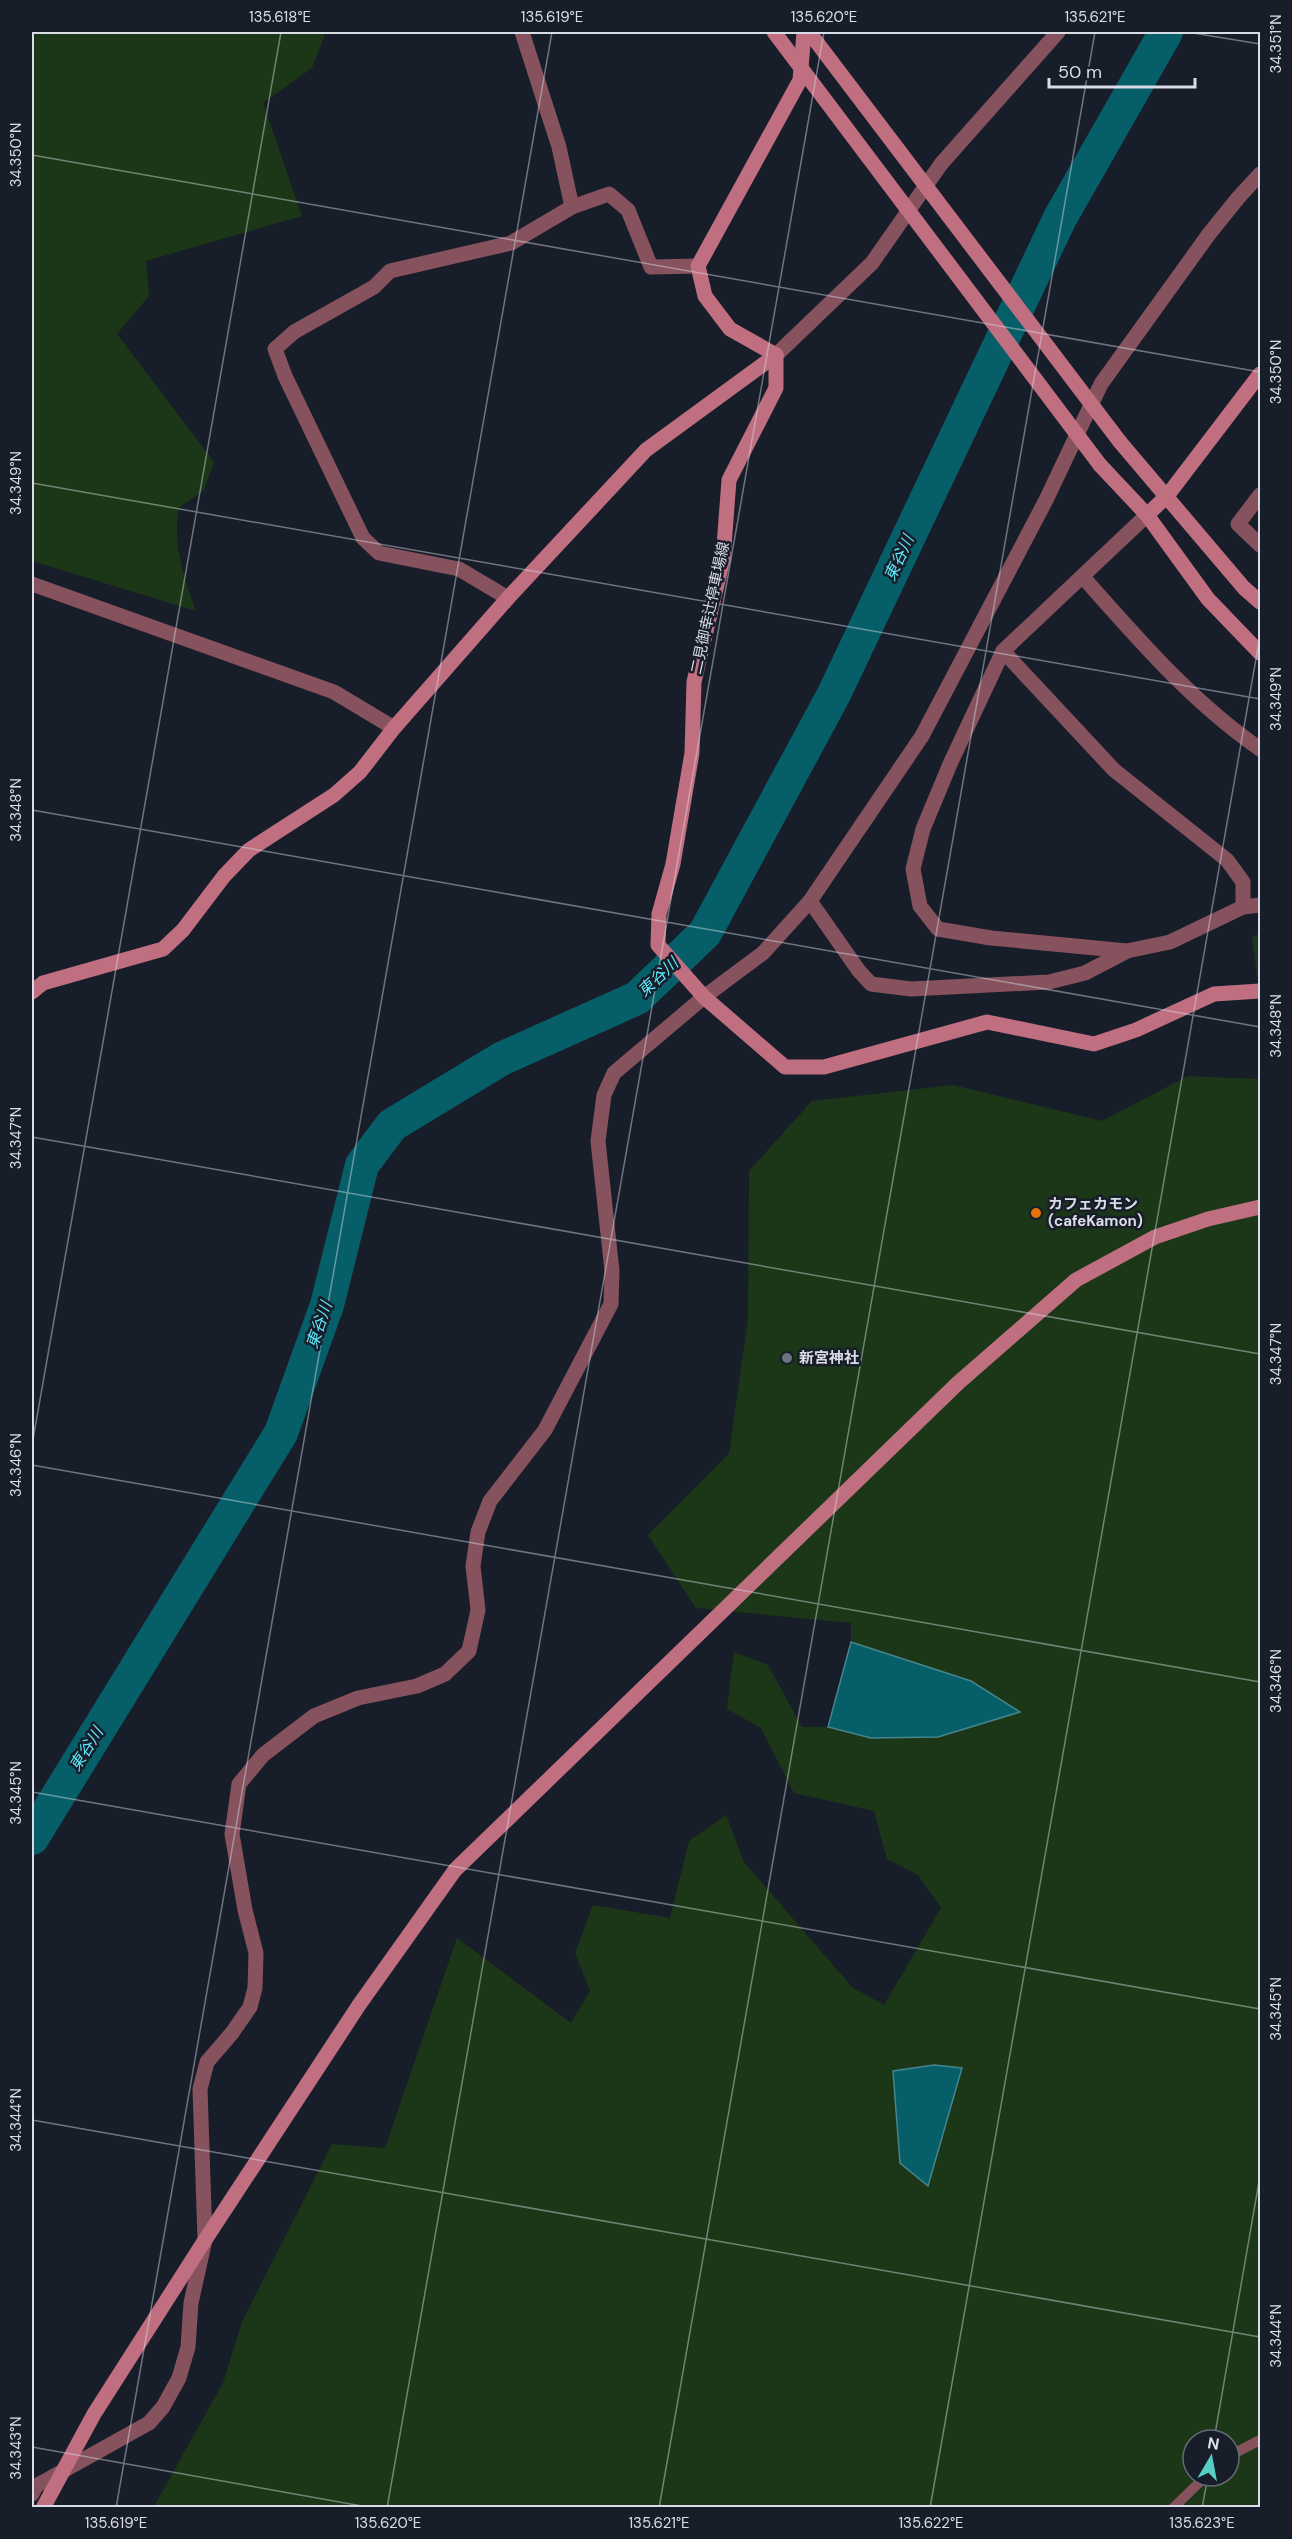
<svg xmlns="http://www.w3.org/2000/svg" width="1292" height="2539" font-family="'DM Sans','Noto Sans JP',sans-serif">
<rect width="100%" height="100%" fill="#181d2a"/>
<g fill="#1c3717" fill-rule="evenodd">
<path d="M32,32h294l-14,36 -49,35 39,113 -156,45 3,35 -32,38 97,128 -10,28 -25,18c-7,36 5,70 17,103l-164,-50z"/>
<path d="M1260,934v66l-8,-64z"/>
<path d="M1188,1076l72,3v1428l-1107,1 70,-125 19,-61 90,-178 53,4 72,-210 114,85 19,-32 -15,-38 18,-48 77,13 19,-77 37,-26 18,47 108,125 32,18 57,-97 -23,-33 -31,-16 -13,-48 -80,-18 -33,-65 -34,-19 7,-57 34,13 34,62h26l23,-85v-19l-155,-15 -48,-73 81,-82 19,-134 1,-148 63,-70 141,-16 149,36zM1193,2440h36v36h-36z"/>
</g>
<g fill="#065f68" stroke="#46858e" stroke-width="1.5">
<path d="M851,1642l120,39 49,31 -82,25 -67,1 -43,-11z"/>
<path d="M934,2065l28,3 -34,118 -28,-23 -7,-92z"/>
</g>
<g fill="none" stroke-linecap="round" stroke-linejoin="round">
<path stroke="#065f68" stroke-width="34" d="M32,1838l249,-405 46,-128 35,-140 30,-40 109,-66 136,-61 68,-65 129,-239 226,-476 106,-186"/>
<g stroke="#85525d" stroke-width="10">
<path d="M1229,2456l31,-16"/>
<path d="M1173,2508l33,-32"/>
</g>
<g stroke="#85525d" stroke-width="15">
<path d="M522,32l37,115 13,60"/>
<path d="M776,355l96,-92 69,-99 117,-132"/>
<path d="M1260,495l-22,29 22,21"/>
<path d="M1083,577c55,62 109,125 177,172"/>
<path d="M32,584l302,108 60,36"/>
<path d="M508,598l-49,-29 -80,-16 -16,-15 -78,-162 -10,-27 19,-17 80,-45 16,-16 121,-28 61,-36 37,-13 19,16 23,57 47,-1"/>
<path d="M1003,651l111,119 113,90 16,22v25"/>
<path d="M810,901l49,70 12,13 40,5 138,-7 36,-9 42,-22 43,-9 73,-35 17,-2"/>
<path d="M1127,951l-136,-13 -53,-9 -18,-23 -7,-37 10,-40 27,-65 53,-113 144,-136"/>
<path d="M32,2494l4,-8 113,-63 14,-16 16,-29 9,-31 3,-44 14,-63 -5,-151 7,-27 25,-29 18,-26 5,-19 1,-35 -11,-43 -13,-76 7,-50 24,-29 51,-39 44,-18 59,-12 28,-12 24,-23 9,-41 -5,-44 5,-34 12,-31 55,-71 66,-126 1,-33 -14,-130 6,-46 10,-22 90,-76 59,-44 47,-52 112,-165 124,-236 55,-116 108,-150 29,-36 22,-24"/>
</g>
<g stroke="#c06f80" stroke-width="15">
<path d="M776,355v33l-47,92 -6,79 -29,123 -2,71 -19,111 -14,50 -1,31 46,52 81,70h39l163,-45 107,22 42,-14 78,-36 46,-3"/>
<path d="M776,355l-46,-26 -25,-33 -7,-30 102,-186 4,-48"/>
<path d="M1120,442l124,146 16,14"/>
<path d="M1100,465l47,50 61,84 52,54"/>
<path d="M1147,515l20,-19 93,-122"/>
<path d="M32,992l11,-9 120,-34 20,-19 41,-54 25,-26 85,-55 26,-23 34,-44 114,-130 138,-148 130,-95"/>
<path d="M43,2508l51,-94 111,-174 154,-235 96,-135 503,-487 118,-103 79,-43 53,-18 52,-12"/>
</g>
<g stroke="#c06f80" stroke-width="15">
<path d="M774,32l326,433"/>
<path d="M809,32l311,410"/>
</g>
</g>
<path fill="none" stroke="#dadde7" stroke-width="1.5" stroke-opacity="0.45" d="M1187,32l73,12M32,155l1228,217M32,483l1228,216M32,810l1228,217M32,1137l1228,217M32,1445l249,-1413M32,1465l1228,217M32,1792l1228,217M32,2120l1228,217M1214,2440l46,-264M32,2447l341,61M116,2508l436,-2476M387,2508l437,-2476M659,2508l436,-2476M930,2508l330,-1872M1202,2508l6,-32"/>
<circle fill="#e8710a" stroke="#181d2a" stroke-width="2" cx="1036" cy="1213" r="6"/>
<circle fill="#6b7280" stroke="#181d2a" stroke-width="2" cx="787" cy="1358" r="6"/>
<g text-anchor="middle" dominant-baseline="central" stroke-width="5" stroke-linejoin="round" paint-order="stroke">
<g font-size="15" fill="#dadde7" stroke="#181d2a">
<text transform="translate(710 608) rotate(-78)">二見御幸辻停車場線</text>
</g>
<g font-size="15" font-weight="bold" fill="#dadde7" stroke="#181d2a" text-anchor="start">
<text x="1048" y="1204">カフェカモン<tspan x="1048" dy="17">(cafeKamon)</tspan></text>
<text x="799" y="1358">新宮神社</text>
</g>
<g font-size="16" font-style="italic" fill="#5beafb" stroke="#181d2a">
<text transform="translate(899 558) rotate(-65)">東谷川</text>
<text transform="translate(658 977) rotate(-43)">東谷川</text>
<text transform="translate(319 1325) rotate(-71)">東谷川</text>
<text transform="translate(86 1749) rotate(-58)">東谷川</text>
</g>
</g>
<rect width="1292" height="2539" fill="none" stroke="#181d2a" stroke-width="66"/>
<g transform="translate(1211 2458) rotate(10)"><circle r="28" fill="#181d2a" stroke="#666a76" stroke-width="1.5"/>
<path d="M0-4.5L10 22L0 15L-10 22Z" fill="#56cec4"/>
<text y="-9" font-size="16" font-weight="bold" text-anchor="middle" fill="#dadde7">N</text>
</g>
<path d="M1049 78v9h146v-9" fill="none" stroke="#dadde7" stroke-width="3"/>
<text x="1058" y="78" font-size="18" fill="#dadde7" stroke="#181d2a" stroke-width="4.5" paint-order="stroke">50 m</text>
<rect x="33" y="33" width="1226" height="2473" fill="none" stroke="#dadde7" stroke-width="2"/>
<g font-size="15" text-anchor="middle" fill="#dadde7">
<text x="280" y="22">135.618°E</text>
<text x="552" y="22">135.619°E</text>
<text x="824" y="22">135.620°E</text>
<text x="1095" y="22">135.621°E</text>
<text transform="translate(1276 44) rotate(-90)" y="5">34.351°N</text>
<text transform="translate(16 155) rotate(-90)" y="5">34.350°N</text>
<text transform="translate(1276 372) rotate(-90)" y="5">34.350°N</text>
<text transform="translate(16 483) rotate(-90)" y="5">34.349°N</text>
<text transform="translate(1276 699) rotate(-90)" y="5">34.349°N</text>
<text transform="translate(16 810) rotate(-90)" y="5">34.348°N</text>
<text transform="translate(1276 1026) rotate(-90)" y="5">34.348°N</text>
<text transform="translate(16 1138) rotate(-90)" y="5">34.347°N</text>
<text transform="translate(1276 1354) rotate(-90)" y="5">34.347°N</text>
<text transform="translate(16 1465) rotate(-90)" y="5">34.346°N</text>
<text transform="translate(1276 1681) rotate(-90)" y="5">34.346°N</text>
<text transform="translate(16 1793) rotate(-90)" y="5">34.345°N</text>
<text transform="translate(1276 2009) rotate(-90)" y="5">34.345°N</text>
<text transform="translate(16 2120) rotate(-90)" y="5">34.344°N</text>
<text transform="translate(1276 2336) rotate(-90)" y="5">34.344°N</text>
<text transform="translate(16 2448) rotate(-90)" y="5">34.343°N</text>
<text x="116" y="2528">135.619°E</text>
<text x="388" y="2528">135.620°E</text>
<text x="659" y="2528">135.621°E</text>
<text x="931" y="2528">135.622°E</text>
<text x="1202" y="2528">135.623°E</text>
</g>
</svg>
